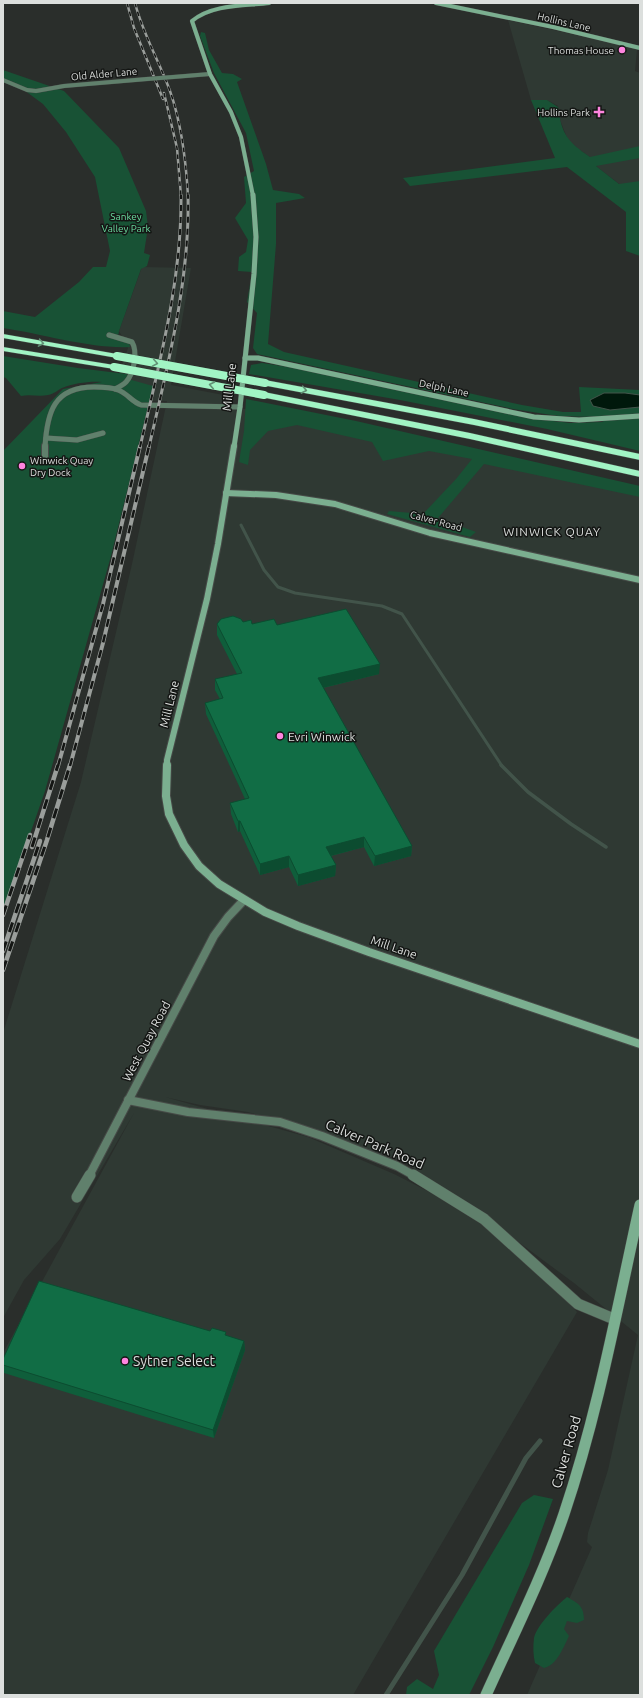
<svg xmlns="http://www.w3.org/2000/svg" width="643" height="1698" font-family="Ubuntu,sans-serif">
<rect width="100%" height="100%" fill="#2a2e2b"/>
<g fill="#2f3933" fill-rule="evenodd">
<path d="M508,20l132,29 -3,1 -2,21 5,2v127l-44,-34 -6,-9 -19,-13 -4,-6 -8,-21 -1,-11 -11,-6h-16z"/>
<path d="M142,267l49,1 -20,117 63,12 -2,12h17l391,82v1204h-113l65,-148 -5,-5 1,-9 20,-63 30,-135 -64,-52 -69,-51 72,80 -224,383h-350v-342l131,-240 -74,126 -36,41 -21,38v-285l78,-251 51,-218 35,-163 -31,-1 -21,-13 13,-39 -9,-17zM165,1097l35,8 48,7 155,49 96,66 -105,-53 -86,-37z"/>
</g>
<g fill="#185235">
<path d="M201,32l4,1 4,17 13,23 11,1 9,5 -5,3 29,82 7,26 26,4 6,4 -29,5v41l-8,100 16,8 238,53 41,7h18l-2,-25 61,3v61l-93,-22 -147,-29 -151,-26 2,-9 11,-2 27,4 247,52 34,4 34,-1 -12,-5 -34,-1 -45,-7 -256,-55 -4,-6 4,-35 -10,-11 5,-30 -14,-1 1,-14 7,-5 2,-12 -13,-22 11,-15 -2,-26 10,-6 -8,-38 -32,-60 -14,-37z"/>
<path d="M3,70l61,21 55,57 27,63 2,16 -4,26 6,2 -3,11 -6,3 -22,62 -1,6 10,2 2,8c-39,2 -87,-13 -127,-19v-17l32,6 44,-35 14,-15h13l4,-16 -15,-74 -29,-45 -23,-28 -30,-22 -10,-3z"/>
<path d="M531,100h16l11,7c4,28 9,34 32,50l50,-11v12l-44,8 23,18 21,-3v75l-14,-5v-39l-59,-45 -157,19 -7,-8 152,-20z"/>
<path d="M3,356l75,12 48,6 2,1v4l25,7 -42,170 -66,235 -42,121v-461l60,-62 39,-7c-12,-1 -28,1 -40,6 -4,2 -8,6 -14,7 -9,2 -18,-1 -27,1l-15,-18 -3,-1z"/>
<path d="M246,399l110,22 284,65v11l-156,-33 -46,54 38,14 -6,5 -83,-23 2,-3 34,3 33,-35 16,-20 -43,-8 -46,10 -11,-19 -75,-17 -29,6 -18,19 -2,15 -9,-3 5,-31z"/>
<path d="M534,1495l19,4 -24,66 -36,82 -24,48h-63l1,-8 10,-8 16,10 6,-14 -5,-24 88,-148z"/>
<path d="M567,1597c11,6 17,9 17,23l-7,3 -10,-2 -3,8 5,7c-6,12 -12,29 -25,32l-9,-5c-2,-8 -2,-17 -1,-25 3,-13 23,-33 33,-41z"/>
</g>
<path fill="#00180b" stroke="#42544a" d="M604,393h21l15,2v12l-30,3 -17,-4 -3,-6z"/>
<g fill="none" stroke-linecap="round" stroke-linejoin="round">
<path stroke="#42544a" stroke-width="3" d="M241,525l23,45 14,17 17,6 87,13 20,8 100,152"/>
<path stroke="#42544a" stroke-width="3.5" d="M501,765l27,27 43,32 35,23"/>
<path stroke="#42544a" stroke-width="5" d="M386,1695l76,-120 64,-117 14,-17"/>
<defs>
<g id="street-far4">
<path d="M173,77l37,-3"/>
<path d="M3,80l24,10 9,1 28,-5 83,-7"/>
</g>
<g id="street-far3">
<path d="M109,335l23,7c6,10 2,31 -6,40 -3,3 -7,5 -11,7"/>
<path d="M46,438l31,2 26,-7"/>
<path d="M45,447c2,-35 9,-60 49,-60 8,0 17,0 24,3 9,3 14,12 23,15l99,2"/>
</g>
<path id="street-far2" d="M45,461v-15"/>
<g id="street-far1">
<path d="M128,1100l60,12 92,10 42,14 75,30 18,10"/>
<path d="M89,1176l125,-240 14,-19 16,-17"/>
</g>
<g id="street">
<path d="M413,1175l71,44 94,85 36,15"/>
<path d="M77,1197l13,-22"/>
</g>
<g id="secondary-far4">
<path d="M436,3l117,24 87,21"/>
<path d="M253,196l-12,-59 -10,-25 -21,-38 -18,-53c20,-17 53,-15 77,-18"/>
</g>
<g id="secondary-far3">
<path d="M245,358h13l276,59 45,3 61,-4"/>
<path d="M234,447l6,-40 14,-133 2,-37 -3,-42"/>
</g>
<g id="secondary-far2">
<path d="M226,493l50,2 59,9 95,29 210,47"/>
<path d="M167,766v-6l40,-161 11,-55 16,-98"/>
</g>
<path id="secondary-far1" d="M167,765l-1,31 3,18 15,31 15,21 20,18 46,28 33,14 71,26 271,92"/>
<path id="secondary" d="M486,1695c27,-60 57,-119 78,-181 34,-101 53,-205 76,-309"/>
<g id="highway">
<path d="M3,334l114,20 4,2 -4,2 -114,-20z"/>
<path d="M3,347l111,18 4,2 -4,2 -111,-18z"/>
<path d="M265,380l209,39 166,35v6l-166,-35 -212,-40 -1,-2z"/>
<path d="M264,392l206,41 170,38v6l-170,-38 -209,-42 -1,-2 1,-2z"/>
</g>
</defs>
<use href="#street-far4" stroke="#464a47" stroke-width="4.5"/>
<use href="#street-far3" stroke="#464a47" stroke-width="5.5"/>
<use href="#street-far2" stroke="#464a47" stroke-width="8"/>
<use href="#street-far1" stroke="#464a47" stroke-width="10"/>
<use href="#street" stroke="#464a47" stroke-width="12"/>
<use href="#secondary-far4" stroke="#464a47" stroke-width="4.5"/>
<use href="#secondary-far3" stroke="#464a47" stroke-width="5.5"/>
<use href="#secondary-far2" stroke="#464a47" stroke-width="8"/>
<use href="#secondary-far1" stroke="#464a47" stroke-width="10"/>
<use href="#secondary" stroke="#464a47" stroke-width="12"/>
<use href="#highway" stroke="#464a47" stroke-width="1"/>
<use href="#street-far4" stroke="#60806c" stroke-width="4"/>
<use href="#street-far3" stroke="#60806c" stroke-width="5"/>
<use href="#street-far2" stroke="#60806c" stroke-width="6"/>
<use href="#street-far1" stroke="#60806c" stroke-width="8"/>
<use href="#street" stroke="#60806c" stroke-width="11"/>
<use href="#secondary-far4" stroke="#7baf90" stroke-width="4"/>
<use href="#secondary-far3" stroke="#7baf90" stroke-width="5"/>
<use href="#secondary-far2" stroke="#7baf90" stroke-width="6"/>
<use href="#secondary-far1" stroke="#7baf90" stroke-width="8"/>
<use href="#secondary" stroke="#7baf90" stroke-width="11"/>
<use href="#highway" fill="#a1f4c4" fill-rule="evenodd"/>
<defs>
<g id="rail-far3">
<path d="M127,3l7,25 29,71"/>
<path d="M135,3c8,31 24,58 35,88 12,34 16,70 18,105"/>
<path d="M164,93l13,55 4,48"/>
</g>
<g id="rail-far2">
<path d="M140,447c19,-83 42,-166 41,-252"/>
<path d="M149,447c19,-83 41,-167 39,-252"/>
</g>
<g id="rail-far1">
<path d="M58,766l45,-162 37,-158"/>
<path d="M70,766l33,-123 46,-197"/>
</g>
<g id="rail">
<path d="M32,847l26,-82"/>
<path d="M3,915l27,-80"/>
<path d="M3,951l37,-110"/>
<path d="M3,970l44,-130 23,-75"/>
</g>
</defs>
<use href="#rail-far3" stroke="#9a9e9b" stroke-width="2.5"/>
<use href="#rail-far2" stroke="#9a9e9b" stroke-width="3"/>
<use href="#rail-far1" stroke="#9a9e9b" stroke-width="4"/>
<use href="#rail" stroke="#9a9e9b" stroke-width="4.5"/>
<use href="#rail-far3" stroke="#141614" stroke-width="1.5" stroke-dasharray="4.5" stroke-linecap="butt"/>
<use href="#rail-far2" stroke="#141614" stroke-width="2" stroke-dasharray="6" stroke-linecap="butt"/>
<use href="#rail-far1" stroke="#141614" stroke-width="2.5" stroke-dasharray="8" stroke-linecap="butt"/>
<use href="#rail" stroke="#141614" stroke-width="3" stroke-dasharray="10" stroke-linecap="butt"/>
<defs>
<path id="street-bridge" d="M147,79l26,-2"/>
<g id="highway-bridge">
<path d="M117,356l148,27"/>
<path d="M114,367l150,28"/>
</g>
</defs>
<use href="#street-bridge" stroke="#464a47" stroke-width="4.5" stroke-linecap="butt"/>
<use href="#highway-bridge" stroke="#464a47" stroke-width="8" stroke-linecap="butt"/>
<use href="#street-bridge" stroke="#60806c" stroke-width="4"/>
<use href="#highway-bridge" stroke="#a1f4c4" stroke-width="8"/>
</g>
<g fill="#0f5e3b">
<path d="M243,622l9,2 25,1 102,49 -56,14 89,158 -1,10 -37,10 -10,-19 -33,9 5,9 -1,11 -37,10 -9,-19 -29,8 -20,-44 -2,1 -7,-18 -1,-11 15,-4 -39,-85 -1,-11 15,-4 -5,-9v-11l22,-5 -20,-39v-11z"/>
<path d="M226,1332v4l18,5 1,9 -31,88 -210,-65 -1,-2v-6z"/>
</g>
<g fill="#0c4c30">
<path d="M380,664l-1,10 -61,15v-11z"/>
<path d="M238,821h2v10l-2,1z"/>
<path d="M364,837v10l-38,10v-10z"/>
<path d="M412,846l-1,10 -37,10 1,-10z"/>
<path d="M289,856v11l-29,8v-11z"/>
<path d="M336,865l-1,11 -37,10v-11z"/>
<path d="M244,1341l1,9 -31,88 -1,-8z"/>
</g>
<g fill="#116d45" stroke="#0c4c30">
<path d="M346,609l34,55 -62,14 94,168 -37,10 -11,-19 -38,10 10,18 -38,10 -9,-19 -29,8 -20,-43h-2l-8,-18 19,-5 -44,-95 18,-5 -8,-19 27,-6 -25,-49 4,-5 12,-3 8,3 2,3 8,-2 1,4 22,-5 3,6z"/>
<path d="M39,1281l171,50 2,-3 14,4 -1,3 19,6 -31,89 -210,-65v-6z"/>
</g>
<defs><path id="oneway-chevron" d="M-2-3.5L2.5 0L-2 3.5" fill="none" stroke-width="1.6" stroke-linecap="round" stroke-linejoin="round"/></defs>
<g stroke="#629075">
<use href="#oneway-chevron" transform="translate(41 343) rotate(10)"/>
<use href="#oneway-chevron" transform="translate(155 363) rotate(10)"/>
<use href="#oneway-chevron" transform="translate(212 385) rotate(-169)"/>
<use href="#oneway-chevron" transform="translate(304 390) rotate(11)"/>
</g>
<g fill="#ff85df" stroke="#141614" stroke-width="1.5">
<circle cx="622" cy="50" r="4"/>
<path d="M597 106h4v4h4v4h-4v4h-4v-4h-4v-4h4z"/>
<circle cx="22" cy="466" r="4"/>
<circle cx="280" cy="736" r="4"/>
<circle cx="125" cy="1361" r="4"/>
</g>
<g text-anchor="middle" dominant-baseline="central" stroke-width="3" stroke-linejoin="round" paint-order="stroke">
<g font-size="10" fill="#dcdfdd" stroke="#141614">
<text transform="translate(564 22) rotate(13)">Hollins Lane</text>
<text transform="translate(104 74) rotate(-5)">Old Alder Lane</text>
<text transform="translate(444 388) rotate(12)">Delph Lane</text>
<text transform="translate(436 521) rotate(15)">Calver Road</text>
</g>
<g font-size="10" fill="#dcdfdd" stroke="#141614" text-anchor="end">
<text x="614" y="50">Thomas House</text>
<text x="590" y="112">Hollins Park</text>
<text x="30" y="460" text-anchor="start">Winwick Quay<tspan x="30" dy="12">Dry Dock</tspan></text>
</g>
<g font-size="10" fill="#6bdca0" stroke="#141614">
<text x="126" y="216">Sankey<tspan x="126" dy="12">Valley Park</tspan></text>
</g>
<g font-size="12" fill="#dcdfdd" stroke="#141614">
<text transform="translate(229 387) rotate(-83)">Mill Lane</text>
<text transform="translate(169 704) rotate(-76)">Mill Lane</text>
<text transform="translate(394 947) rotate(19)">Mill Lane</text>
<text transform="translate(146 1041) rotate(-62)">West Quay Road</text>
</g>
<g font-size="12" letter-spacing="1" fill="#dcdfdd" stroke="#141614">
<text x="552" y="531">WINWICK QUAY</text>
</g>
<g font-size="12" fill="#dcdfdd" stroke="#141614" text-anchor="start">
<text x="288" y="736">Evri Winwick</text>
</g>
<g font-size="14" fill="#dcdfdd" stroke="#141614">
<text transform="translate(375 1144) rotate(23)">Calver Park Road</text>
<text transform="translate(566 1452) rotate(-74)">Calver Road</text>
</g>
<g font-size="14" fill="#dcdfdd" stroke="#141614" text-anchor="start">
<text x="133" y="1361">Sytner Select</text>
</g>
</g>
<rect width="643" height="1698" fill="none" stroke="#dcdfdd" stroke-width="8"/>
</svg>
